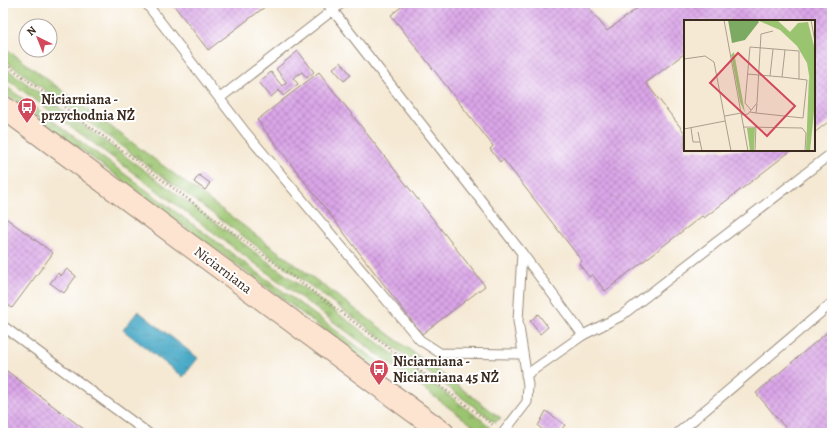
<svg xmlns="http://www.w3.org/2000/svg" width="835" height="436" font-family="Alegreya,serif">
<defs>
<pattern id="grass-tufts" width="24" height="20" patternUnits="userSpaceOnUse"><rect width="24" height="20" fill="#9bc470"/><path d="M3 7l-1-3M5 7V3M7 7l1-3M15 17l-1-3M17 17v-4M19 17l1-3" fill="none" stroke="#809f5b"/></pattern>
<pattern id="water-ripples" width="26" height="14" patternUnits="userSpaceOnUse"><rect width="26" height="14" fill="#46a9c6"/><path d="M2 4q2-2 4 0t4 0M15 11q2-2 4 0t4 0" fill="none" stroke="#3c8aa0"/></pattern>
<pattern id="building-cross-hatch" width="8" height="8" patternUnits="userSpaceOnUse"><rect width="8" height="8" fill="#daa6e8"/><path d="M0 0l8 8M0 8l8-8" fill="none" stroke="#b287bb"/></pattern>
</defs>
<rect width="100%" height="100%" fill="#fff"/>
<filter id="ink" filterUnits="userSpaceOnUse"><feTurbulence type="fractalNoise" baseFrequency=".025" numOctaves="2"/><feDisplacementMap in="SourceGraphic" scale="8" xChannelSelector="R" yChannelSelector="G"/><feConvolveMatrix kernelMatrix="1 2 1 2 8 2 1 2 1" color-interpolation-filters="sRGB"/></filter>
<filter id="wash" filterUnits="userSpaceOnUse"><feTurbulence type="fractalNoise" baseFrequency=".012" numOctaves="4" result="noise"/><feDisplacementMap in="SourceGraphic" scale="16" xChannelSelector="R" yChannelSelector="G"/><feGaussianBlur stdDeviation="0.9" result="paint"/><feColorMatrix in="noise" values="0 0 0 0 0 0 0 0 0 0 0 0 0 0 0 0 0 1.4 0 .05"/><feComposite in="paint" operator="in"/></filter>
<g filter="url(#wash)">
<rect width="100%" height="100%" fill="#f5e9d4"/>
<g fill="url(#grass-tufts)" stroke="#6b7747">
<path d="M3,47h1l497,371 -6,4 -492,-363z"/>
<path d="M3,66l432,319 56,42 -8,6 -480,-357z"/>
<path d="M3,84l377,279 -4,5 -373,-276z"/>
</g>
<path fill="url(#water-ripples)" stroke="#406a72" d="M138,311l60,47 -15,19 -60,-47z"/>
<g id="blocks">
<g fill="url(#building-cross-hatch)">
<path d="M172,3h98l-62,47z"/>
<path d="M406,3h179l22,28 37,-28h188v116l-18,14v-112h-84l-1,-2 -3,2h-41v32l-39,30 39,50v17h107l-88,68 -2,-2 -97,75 -13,-17 -3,3 -10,-13 3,-3 -79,-102 -3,3 -10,-13 3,-3 -102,-131z"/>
<path d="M298,51l16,21 -7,6 -5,-6 -9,6 5,6 -15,12 -4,-6 -8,7 -12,-15 12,-10 11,14 5,-3 -11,-14z"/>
<path d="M341,62l10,13 -7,6 -11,-13z"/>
<path d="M319,72l166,214 -63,48 -165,-214z"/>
<path d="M199,175l11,8 -5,7 -11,-8z"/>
<path d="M3,216l50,37 -41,55 -9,-7z"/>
<path d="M67,269l9,7 -12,17 -14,-10 8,-10 3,3z"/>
<path d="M538,314l10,13 -8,7 -10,-13z"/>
<path d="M832,328v105h-42l-34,-40z"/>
<path d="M3,368l86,65h-86z"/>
<path d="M546,411l19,14 -6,8h-12l-9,-7z"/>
</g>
</g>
</g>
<g filter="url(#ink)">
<use href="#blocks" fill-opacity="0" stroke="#988a79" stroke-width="1"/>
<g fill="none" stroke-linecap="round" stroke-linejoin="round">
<defs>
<g id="lane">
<path d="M146,3l100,130 174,207 20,13 83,1"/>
<path d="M327,3l195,250 -4,68 10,64 -1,17 -24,31"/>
<path d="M220,98l122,-95"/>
<path d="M522,253l61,82 -57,40"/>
<path d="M3,326l145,107"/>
<path d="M583,335l38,-19 211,-163"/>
<path d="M678,433l154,-130"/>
</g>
<path id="secondary" d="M3,107l440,326"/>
</defs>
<use href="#lane" stroke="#988a79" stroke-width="11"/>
<use href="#secondary" stroke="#988a79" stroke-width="24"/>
<path stroke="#988a79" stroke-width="2.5" stroke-dasharray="1 3" stroke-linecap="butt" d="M3,62l490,363"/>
<use href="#lane" stroke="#fff" stroke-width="9"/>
<use href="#secondary" stroke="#fde4d0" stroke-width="22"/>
</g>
</g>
<defs>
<symbol id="bus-pin" viewBox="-11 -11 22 30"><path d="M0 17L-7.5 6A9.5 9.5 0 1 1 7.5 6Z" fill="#d1495b" stroke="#fff"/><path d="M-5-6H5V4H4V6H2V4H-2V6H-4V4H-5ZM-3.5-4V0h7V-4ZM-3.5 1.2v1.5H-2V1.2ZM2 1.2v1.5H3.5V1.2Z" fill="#fff"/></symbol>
</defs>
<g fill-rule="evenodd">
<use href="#bus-pin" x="16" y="96" width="22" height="30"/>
<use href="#bus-pin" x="368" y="358" width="22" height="30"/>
</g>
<g text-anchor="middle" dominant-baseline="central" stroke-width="4" stroke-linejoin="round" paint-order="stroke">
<g font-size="14" font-weight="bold" fill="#3b2a1e" stroke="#fff" text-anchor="start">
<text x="41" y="99">Niciarniana -<tspan x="41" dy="16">przychodnia NŻ</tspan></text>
<text x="393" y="361">Niciarniana -<tspan x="393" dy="16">Niciarniana 45 NŻ</tspan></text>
</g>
<g font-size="14" fill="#3b2a1e" stroke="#fff">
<text transform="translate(223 270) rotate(37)">Niciarniana</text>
</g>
</g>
<g transform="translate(684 20)">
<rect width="131" height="131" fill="#f5e9d4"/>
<path d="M50,32l11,61 -5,-11 -9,-47zM125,56l1,5 5,1v20l-5,49h-4zM63,108h8l-1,23h-4z" fill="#9bc470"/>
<path d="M44,0h29l2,2 -14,18 -13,3z" fill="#7caa62"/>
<path d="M73,0h20l13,12 8,-9 10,-1 7,28 -1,33 -4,-2 -3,-18 -10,-17 -17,-16z" fill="#9bc470"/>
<path fill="none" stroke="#ab9d8b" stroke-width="1" d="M40,0l24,131M127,0l4,22M0,39l21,-3 9,6 17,89M63,54l35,3 3,-27M86,56l3,-27M67,90l-6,-7 5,-56 49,4v28M66,92l6,1 1,-9M72,93l47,5 4,-38 -25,-3M57,95l7,-1 9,-11 4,-69 12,-3M41,96l16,-3M59,107l59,1 4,5 -1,18M7,108l2,14h7M0,109l41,-8M14,112l4,19M71,131l1,-26"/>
<path fill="#d1495b" fill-opacity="0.15" stroke="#d1495b" stroke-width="2" d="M54,33l57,53 -28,30 -57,-53z"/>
<rect width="131" height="131" fill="none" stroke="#3b2a1e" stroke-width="2"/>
</g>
<rect width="835" height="436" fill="none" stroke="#fff" stroke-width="16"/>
<g transform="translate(38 38) rotate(317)"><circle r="19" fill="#ffffff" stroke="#b1aaa5"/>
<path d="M0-3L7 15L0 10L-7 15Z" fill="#d1495b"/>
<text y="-6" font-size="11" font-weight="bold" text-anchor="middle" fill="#3b2a1e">N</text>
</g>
</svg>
